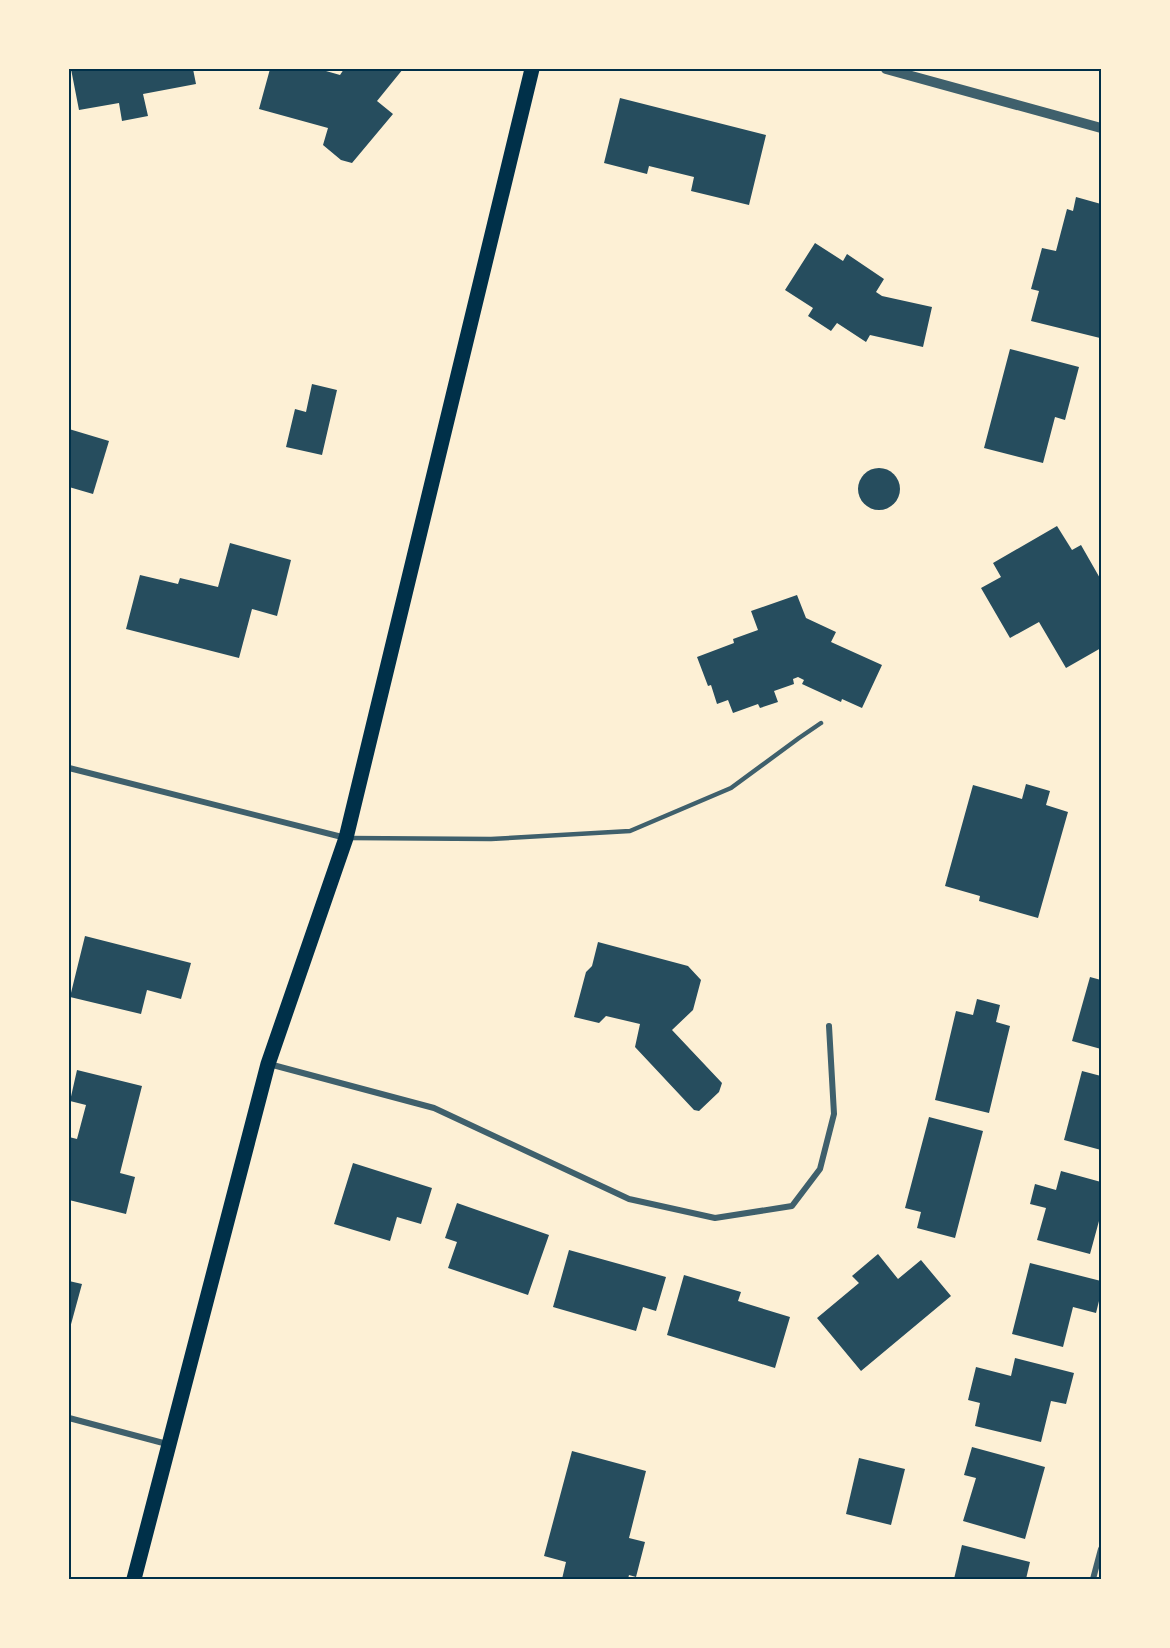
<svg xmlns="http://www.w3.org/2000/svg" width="1170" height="1648" font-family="'Source Serif 4',serif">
<rect width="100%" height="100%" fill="#fdf0d5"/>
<g fill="#264d5e">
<path d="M71,69h122l3,15 -53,10 5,22 -26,5 -3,-18 -40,7z"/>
<path d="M270,69h49l21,6 4,-6h59l-26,32 16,13 -41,49 -11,-3 -18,-15 5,-17 -69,-19z"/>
<path d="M620,98l146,37 -17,70 -58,-14 3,-14 -45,-11 -2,8 -43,-11z"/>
<path d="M1076,197l25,7v128l-1,6 -69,-17 8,-30 -8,-2 11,-41 14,3 11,-42 6,2z"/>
<path d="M815,243l28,18 4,-7 37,25 -8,13 6,4 50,11 -9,40 -53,-12 -4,7 -29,-19 -6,8 -23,-15 5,-8 -28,-18z"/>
<path d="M1010,349l69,18 -14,53 -10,-3 -12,46 -59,-15z"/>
<path d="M312,384l25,6 -15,65 -36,-8 9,-38 11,3z"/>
<path d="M69,429l40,12 -16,53 -24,-7z"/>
<circle cx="879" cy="489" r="21"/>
<path d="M1057,526l15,24 9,-5 20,35v68l-35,20 -27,-46 -29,16 -29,-50 20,-11 -8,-14z"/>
<path d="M230,543l61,17 -14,56 -25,-7 -13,49 -113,-29 14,-54 38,9 2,-6 38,9z"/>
<path d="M797,595l9,23 30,14 -5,10 51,23 -20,43 -20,-9 -1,3 -39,-18 2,-4 -6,-3 -5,2 1,5 -20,7 4,11 -18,6 -2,-4 -25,9 -5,-13 -11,4 -6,-19 -3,1 -11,-29 37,-14 -1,-4 25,-9 -7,-19z"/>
<path d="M1026,784l24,7 -4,14 22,7 -30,106 -59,-17 1,-5 -35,-10 28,-101 49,14z"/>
<path d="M85,936l106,27 -10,36 -34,-9 -6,24 -71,-17z"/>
<path d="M598,942l90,24 13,14 -8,30 -21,20 50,53 -3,9 -20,19 -5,-1 -59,-63 5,-23 -34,-8 -7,7 -25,-6 12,-45 6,-6z"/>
<path d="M1090,977l11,3v69l-29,-8z"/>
<path d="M977,999l23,6 -4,17 14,4 -21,87 -54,-13 21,-89 17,4z"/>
<path d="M77,1070l65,16 -22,87 15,4 -9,37 -57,-14v-63l8,2 9,-34 -16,-4z"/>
<path d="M1082,1071l19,5v74l-37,-10z"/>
<path d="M929,1117l54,14 -28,107 -38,-10 4,-16 -16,-4z"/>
<path d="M353,1163l79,25 -11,36 -24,-7 -7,24 -56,-17z"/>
<path d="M1061,1171l40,11v39h-2l-9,33 -53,-14 9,-32 -16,-4 5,-20 21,6z"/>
<path d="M457,1203l92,32 -21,60 -80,-27 9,-26 -12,-4z"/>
<path d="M569,1250l97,27 -10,34 -13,-4 -7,24 -83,-24z"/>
<path d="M878,1254l20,25 23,-19 30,36 -90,75 -44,-53 42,-35 -7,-7z"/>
<path d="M1030,1263l71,18v12l-5,20 -23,-6 -10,40 -51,-13z"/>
<path d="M684,1275l57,17 -3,9 52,16 -15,51 -108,-33z"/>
<path d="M69,1281l13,3 -12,44h-1z"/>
<path d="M1015,1358l59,15 -8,31 -15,-3 -10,41 -66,-16 5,-23 -12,-3 8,-33 35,9z"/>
<path d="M972,1447l73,20 -20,72 -62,-18 13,-43 -12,-3z"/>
<path d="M572,1451l74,20 -17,67 16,4 -9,35 -7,-2 -1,4h-66l4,-17 -22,-6z"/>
<path d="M859,1458l46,11 -14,56 -45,-11z"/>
<path d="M962,1545l68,17 -4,17h-72z"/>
</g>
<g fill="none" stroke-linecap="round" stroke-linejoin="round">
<path stroke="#3f606c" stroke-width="4.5" d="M349,838l142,1 139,-8 101,-43 68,-50 22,-15"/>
<g stroke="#3f606c" stroke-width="6">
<path d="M69,768l277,70"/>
<path d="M269,1064l165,44 195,91 86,19 77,-12 28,-37 14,-55 -5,-88"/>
<path d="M69,1418l98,26"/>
<path d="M1093,1579l8,-30"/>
</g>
<path stroke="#3f606c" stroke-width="10" d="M886,69l215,59"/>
<path stroke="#003049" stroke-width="15" d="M134,1579l134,-515 78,-226 186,-769"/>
</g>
<rect width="1170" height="1648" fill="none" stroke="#fdf0d5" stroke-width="141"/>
<rect x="70" y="70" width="1030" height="1508" fill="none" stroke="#003049" stroke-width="2"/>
</svg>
